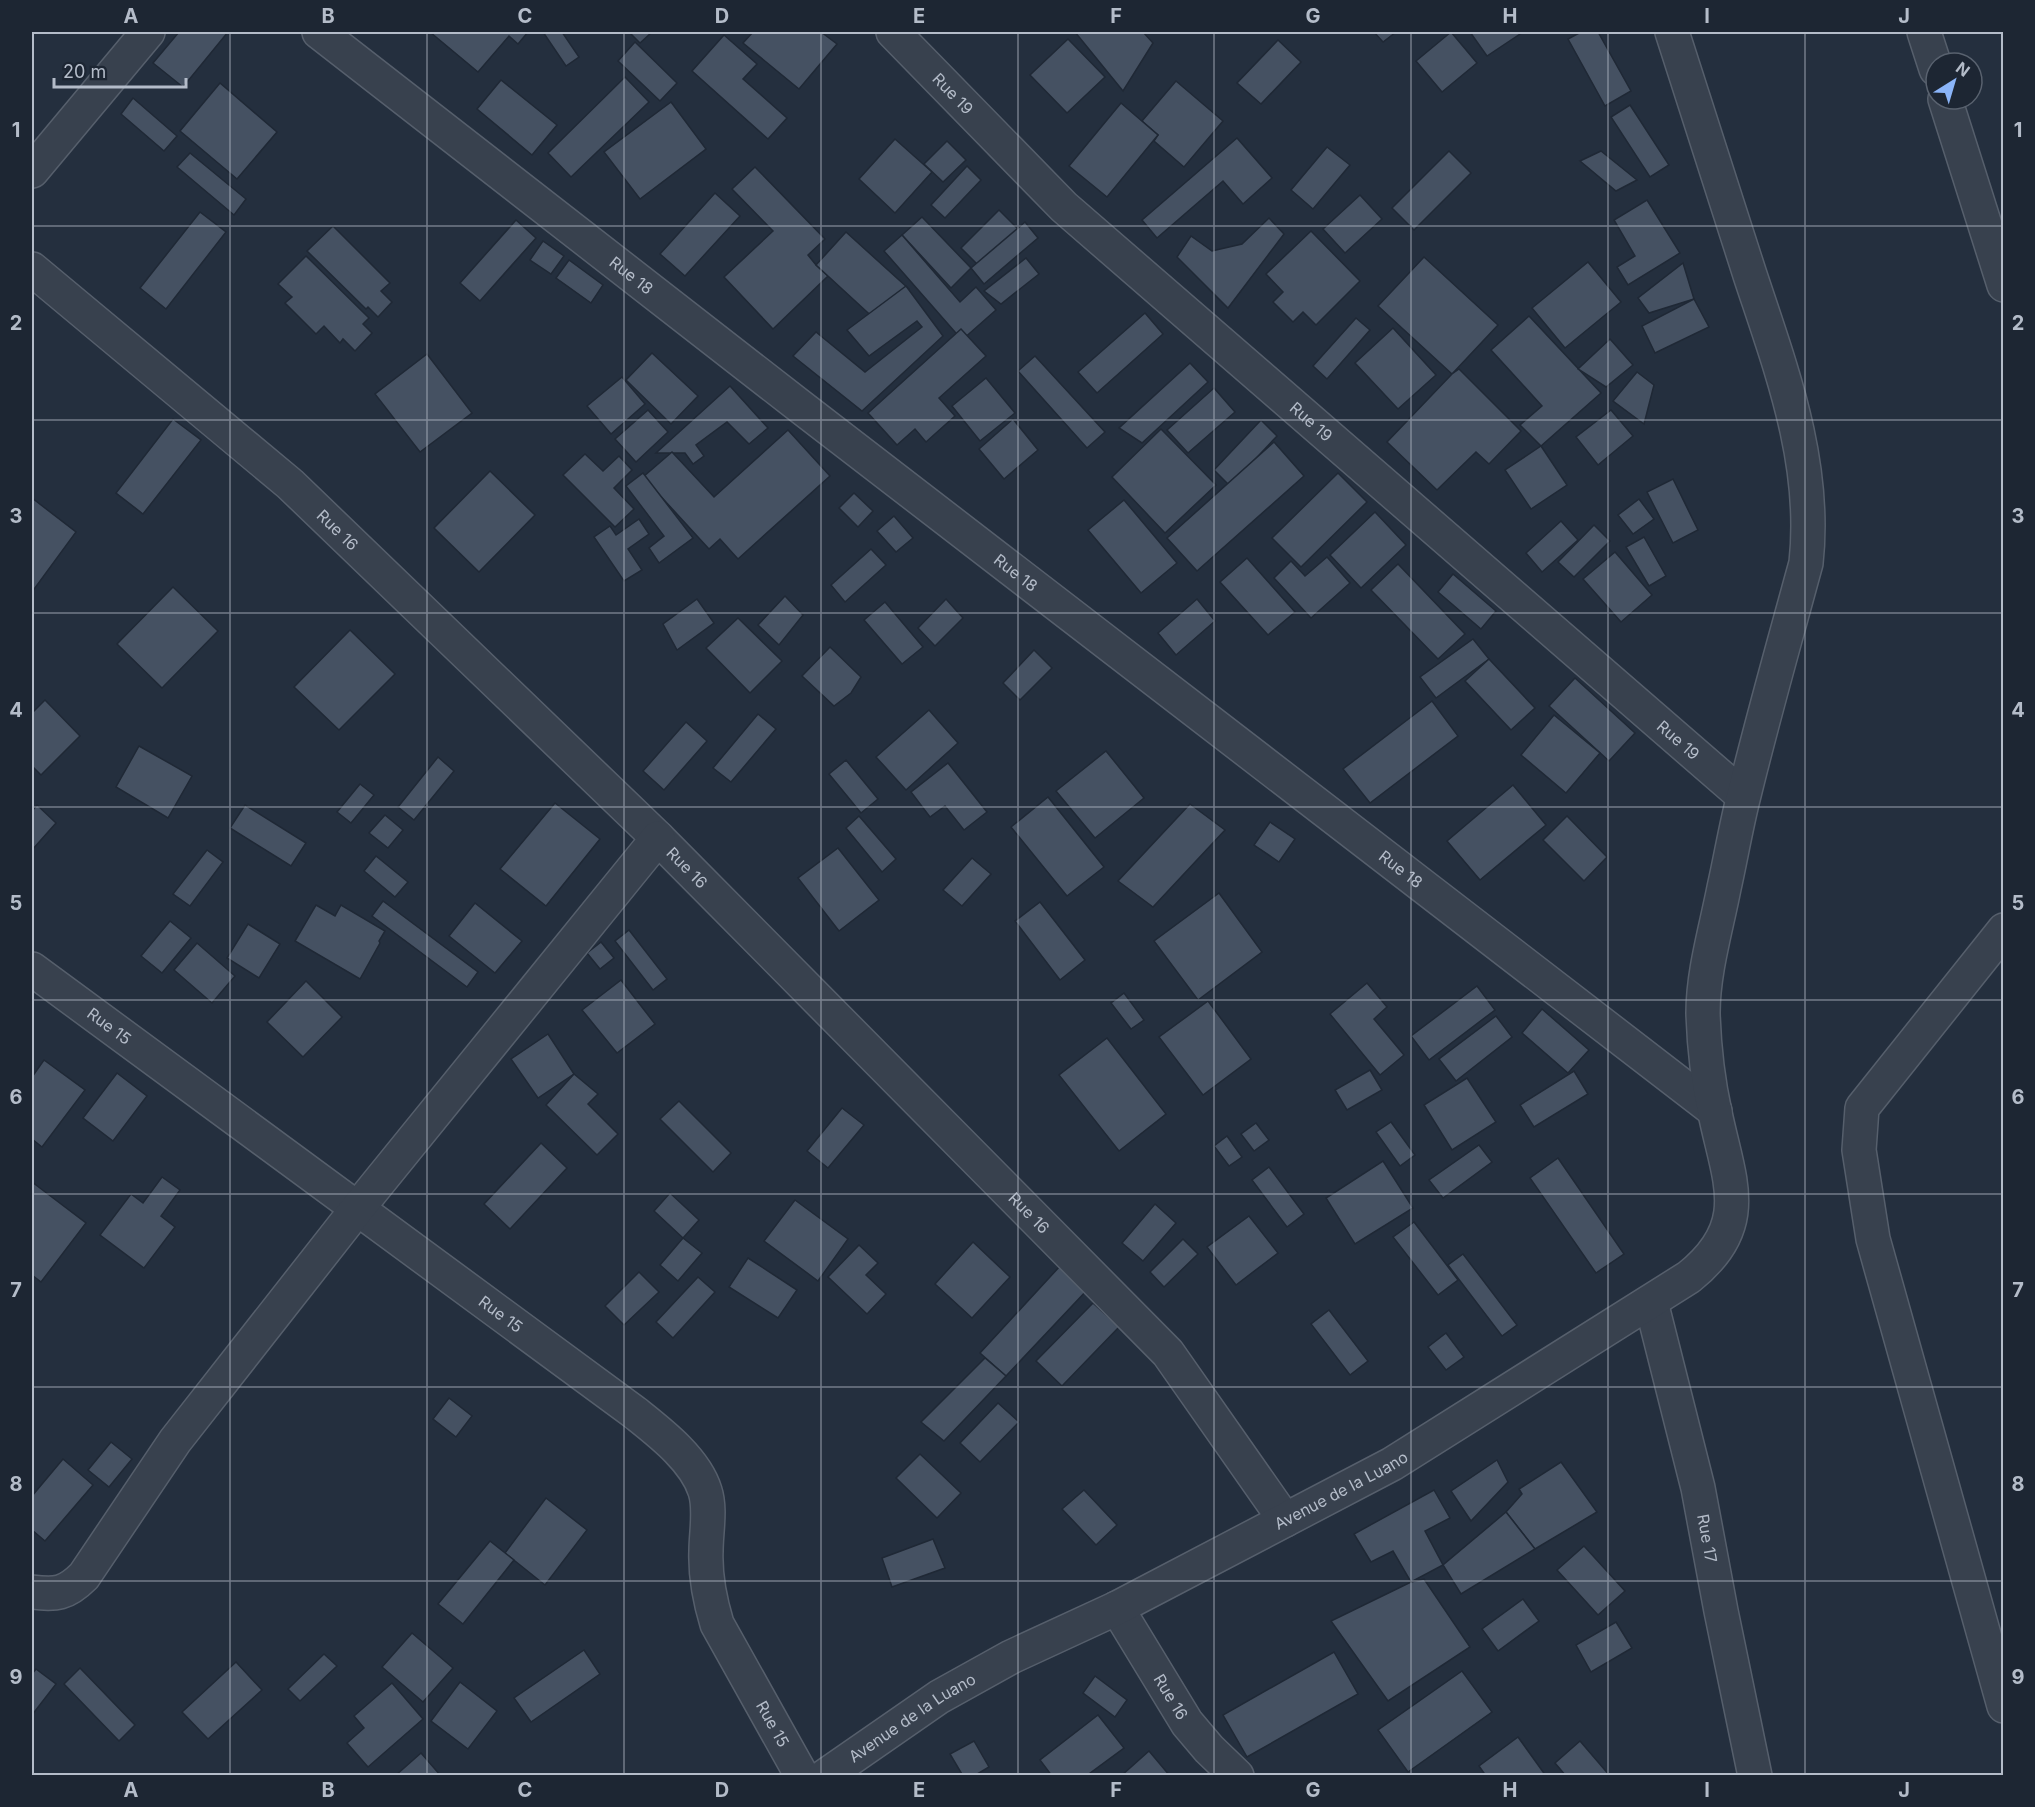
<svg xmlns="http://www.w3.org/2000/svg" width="2035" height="1807" font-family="Inter,sans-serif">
<rect width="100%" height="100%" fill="#242f3e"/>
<g fill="#455162" stroke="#1f2835" stroke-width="1.5">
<path d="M179,32h49l-45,55 -30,-24z"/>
<path d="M430,32h98l-10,12 -9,-8 -31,36z"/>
<path d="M543,32h19l17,25 -13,9z"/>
<path d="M629,32h23l-12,11z"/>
<path d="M753,32h68l16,12 -38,45 -56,-46z"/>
<path d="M1075,32h68l10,11 -30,48z"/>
<path d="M1374,32h22l-13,10z"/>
<path d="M1451,32l26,31 -35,29 -26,-31z"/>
<path d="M1470,32h53l-36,24z"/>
<path d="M1581,32h17l33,59 -26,15 -37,-67z"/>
<path d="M724,35l33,29 -14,15 44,39 -19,21 -76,-68z"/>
<path d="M1068,39l37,38 -38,36 -37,-38z"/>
<path d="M1278,40l23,22 -40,42 -24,-21z"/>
<path d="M635,42l42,41 -17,18 -42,-40z"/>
<path d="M625,77l24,25 -78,75 -23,-24z"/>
<path d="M501,80l56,45 -25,30 -55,-46z"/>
<path d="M1176,81l47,40 -39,46 -30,-26 4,-6 -16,-14z"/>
<path d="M220,83l57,49 -40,47 -57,-48z"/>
<path d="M133,98l44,38 -13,15 -43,-37z"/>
<path d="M671,102l35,47 -66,50 -36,-47z"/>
<path d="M1121,103l37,32 -51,62 -38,-31z"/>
<path d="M1630,105l39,60 -19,12 -39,-60z"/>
<path d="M1237,138l35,40 -29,26 -20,-23 -66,57 -15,-18z"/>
<path d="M895,139l37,33 -37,41 -36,-34z"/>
<path d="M947,141l19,19 -23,22 -19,-18z"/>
<path d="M1327,147l23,18 -37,44 -22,-19z"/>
<path d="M1449,151l22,22 -57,57 -22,-22z"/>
<path d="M1601,151l36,29 -21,11 -36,-30z"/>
<path d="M190,153l56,46 -12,16 -57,-48z"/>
<path d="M967,166l14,14 -36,38 -14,-13z"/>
<path d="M755,167l70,72 -17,16 8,10 12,11 -55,53 -49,-52 49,-46 -41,-42z"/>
<path d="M715,193l25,23 -55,60 -25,-22z"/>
<path d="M1360,195l22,24 -37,34 -22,-24z"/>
<path d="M1647,200l33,53 -52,32 -11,-18 18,-11 -21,-36z"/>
<path d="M999,210l19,19 -38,38 -19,-19z"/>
<path d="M200,212l26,20 -60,77 -26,-21z"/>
<path d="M922,217l49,51 -20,20 -49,-53z"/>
<path d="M1269,218l15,16 -56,74 -51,-51 14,-21 21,15 30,-7z"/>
<path d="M516,220l20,18 -56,63 -20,-18z"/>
<path d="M1025,222l13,16 -54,46 -13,-16z"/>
<path d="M333,226l57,57 -9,8 11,11 -14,15 -10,-10 -2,2 -59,-58z"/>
<path d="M1311,231l49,50 -44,44 -13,-13 -10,10 -20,-20 10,-10 -17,-18z"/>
<path d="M846,232l63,57 -30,34 -63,-58z"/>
<path d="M902,235l58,67 16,-15 20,23 -34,30 -78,-89z"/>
<path d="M543,241l21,15 -13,18 -21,-14z"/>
<path d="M306,256l63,62 -6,6 9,9 -17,18 -12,-12 -3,4 -16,-17 -8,8 -31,-31 7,-6 -14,-13z"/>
<path d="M1424,257l74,68 -46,49 -74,-68z"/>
<path d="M1026,258l13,16 -38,30 -17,-13z"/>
<path d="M569,260l34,25 -12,18 -35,-25z"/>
<path d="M1588,262l33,40 -56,46 -33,-40z"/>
<path d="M1683,263l11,36 -45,14 -11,-15z"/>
<path d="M906,286l37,50 -81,75 -69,-55 23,-24 49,40 57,-45 -5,-6 -48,35 -22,-26z"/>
<path d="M1694,299l15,28 -54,26 -13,-27z"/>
<path d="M1145,313l18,21 -66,59 -19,-21z"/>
<path d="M1529,316l72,77 -60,53 -21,-21 22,-19 -51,-56z"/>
<path d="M1356,318l14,12 -43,49 -14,-13z"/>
<path d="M1393,328l43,47 -38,34 -43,-46z"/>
<path d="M961,329l25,27 -47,42 16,18 -29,26 -11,-13 -18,16 -29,-32z"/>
<path d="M1610,339l23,26 -27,22 -28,-18z"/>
<path d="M652,353l46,43 -27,28 -45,-44z"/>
<path d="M427,354l45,59 -52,39 -45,-58z"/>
<path d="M1035,356l70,76 -18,16 -69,-77z"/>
<path d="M1190,363l18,19 -66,61 -23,-15z"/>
<path d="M1459,369l62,62 -32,33 -13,-12 -39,38 -50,-48 65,-68z"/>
<path d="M1637,372l17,13 -10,39 -31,-23z"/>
<path d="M622,377l23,27 -34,30 -24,-28z"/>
<path d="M986,378l29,35 -35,28 -28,-35z"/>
<path d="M730,386l38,42 -19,16 -22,-22 -31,23 8,11 -11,8 -8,-11h-29z"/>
<path d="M1214,388l21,24 -47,41 -21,-23z"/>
<path d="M648,410l20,22 -32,30 -21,-23z"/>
<path d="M1611,410l22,26 -35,29 -22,-28z"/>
<path d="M173,419l28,21 -58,74 -27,-21z"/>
<path d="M1013,419l25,31 -34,29 -25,-30z"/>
<path d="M1261,420l16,16 -47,50 -16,-16z"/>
<path d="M1161,429l55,56 -51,48 -53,-56z"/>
<path d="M788,430l42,46 -92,83 -18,-20 -11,10 -66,-72 29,-25 42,45z"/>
<path d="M1274,442l30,34 -107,95 -30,-33z"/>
<path d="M1541,446l26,39 -36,24 -26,-39z"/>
<path d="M585,454l18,17 16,-15 13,14 -18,18 20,21 -19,18 -52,-52z"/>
<path d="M490,471l45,44 -56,57 -45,-44z"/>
<path d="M643,473l50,65 -34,25 -10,-15 15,-12 -38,-50z"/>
<path d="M1338,473l29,29 -66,65 -29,-29z"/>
<path d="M1673,479l25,51 -25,13 -26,-51z"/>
<path d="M854,493l19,18 -15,16 -19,-19z"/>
<path d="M32,498l44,34 -44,60z"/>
<path d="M1639,499l15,20 -21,15 -15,-19z"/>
<path d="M1124,500l53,63 -36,30 -53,-63z"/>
<path d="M1375,512l31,33 -45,43 -31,-33z"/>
<path d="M894,516l19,22 -17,14 -19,-21z"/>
<path d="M639,519l10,15 -21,15 14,21 -18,11 -30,-44 16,-11 6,9z"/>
<path d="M1561,521l17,19 -36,32 -16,-19z"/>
<path d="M1594,525l16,16 -36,36 -16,-15z"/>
<path d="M1644,537l22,39 -17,10 -23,-39z"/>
<path d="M871,549l15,16 -41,37 -14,-17z"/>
<path d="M1615,552l37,43 -31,27 -38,-43z"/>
<path d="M1327,557l23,26 -39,35 -37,-40 17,-17 14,15z"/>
<path d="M1247,558l48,54 -27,23 -48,-53z"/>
<path d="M1398,564l67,70 -27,25 -67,-69z"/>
<path d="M1453,574l43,37 -15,18 -43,-37z"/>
<path d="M173,587l45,44 -56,57 -45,-44z"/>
<path d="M785,596l18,19 -24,30 -21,-20z"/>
<path d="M697,599l17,24 -37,27 -14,-26z"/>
<path d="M946,599l17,19 -28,28 -17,-18z"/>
<path d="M1197,599l18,22 -39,34 -18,-22z"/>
<path d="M885,602l38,45 -21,17 -38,-44z"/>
<path d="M738,618l44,43 -32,32 -44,-45z"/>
<path d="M350,630l45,44 -56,56 -45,-43z"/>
<path d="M1473,639l16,20 -53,39 -16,-21z"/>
<path d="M830,647l31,30 -10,16 -17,13 -32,-30z"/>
<path d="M1034,650l18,18 -32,32 -17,-17z"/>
<path d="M1489,659l46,49 -24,22 -46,-49z"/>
<path d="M1575,678l60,55 -26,28 -60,-55z"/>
<path d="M45,700l35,36 -39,39 -9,-9v-53z"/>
<path d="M1432,701l26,35 -88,67 -27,-34z"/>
<path d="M929,710l29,33 -52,47 -30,-33z"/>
<path d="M758,714l18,15 -45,53 -18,-14z"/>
<path d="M1554,715l46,38 -34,40 -45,-38z"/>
<path d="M686,722l21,19 -43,49 -21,-19z"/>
<path d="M139,746l53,30 -24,42 -52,-31z"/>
<path d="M1106,751l38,47 -49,40 -39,-47z"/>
<path d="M438,757l16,14 -40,49 -16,-13z"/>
<path d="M846,760l32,39 -17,14 -32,-39z"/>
<path d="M948,763l39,49 -23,18 -19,-24 -15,11 -19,-25z"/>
<path d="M360,784l14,11 -23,28 -14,-11z"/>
<path d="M1513,785l33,40 -66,55 -33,-39z"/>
<path d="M1048,797l56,70 -37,29 -56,-69z"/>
<path d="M555,803l45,36 -54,67 -46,-37z"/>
<path d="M1190,804l35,26 -72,77 -35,-26z"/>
<path d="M37,805l19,18 -24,27v-39z"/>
<path d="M245,805l61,38 -15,23 -61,-38z"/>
<path d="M385,815l18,15 -15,18 -19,-15z"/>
<path d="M859,816l37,43 -14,13 -36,-44z"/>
<path d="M1567,816l40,41 -23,24 -41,-41z"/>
<path d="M1270,822l25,17 -16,23 -25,-17z"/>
<path d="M838,848l41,52 -40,31 -41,-53z"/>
<path d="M207,850l16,12 -33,44 -17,-12z"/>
<path d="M376,856l32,26 -13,15 -31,-26z"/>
<path d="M972,858l19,16 -29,32 -19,-16z"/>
<path d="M1219,893l43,59 -64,48 -44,-59z"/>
<path d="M383,901l95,71 -11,15 -95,-71z"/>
<path d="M1040,902l45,58 -25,20 -45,-59z"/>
<path d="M475,903l47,38 -27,32 -46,-37z"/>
<path d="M316,905l19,11 6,-11 44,26 -6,10 1,2 -20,36 -65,-38z"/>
<path d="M170,921l21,17 -29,35 -21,-17z"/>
<path d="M248,924l32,20 -21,34 -32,-20z"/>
<path d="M629,930l38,49 -14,11 -38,-49z"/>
<path d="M601,942l13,16 -14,11 -13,-16z"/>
<path d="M197,943l38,33 -23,27 -38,-33z"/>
<path d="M621,980l34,44 -38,29 -35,-43z"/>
<path d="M306,981l36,36 -39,40 -36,-35z"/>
<path d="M1367,983l20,24 -13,12 30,36 -24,20 -50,-61z"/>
<path d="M1477,986l18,24 -66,50 -18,-24z"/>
<path d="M1124,993l20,27 -13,9 -20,-26z"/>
<path d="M1208,1001l43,58 -48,36 -44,-58z"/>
<path d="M1542,1009l47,41 -21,23 -46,-40z"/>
<path d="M1496,1016l16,21 -56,44 -17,-22z"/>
<path d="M548,1034l26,40 -36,24 -27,-39z"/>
<path d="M1107,1038l59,76 -47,37 -60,-76z"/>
<path d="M44,1060l41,30 -43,57 -10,-8v-62z"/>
<path d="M1370,1070l12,20 -35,20 -12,-20z"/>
<path d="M1574,1071l14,23 -54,33 -14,-22z"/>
<path d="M117,1073l30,23 -34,45 -30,-23z"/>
<path d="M574,1074l24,20 -10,10 30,30 -21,21 -51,-50z"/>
<path d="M1467,1078l29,44 -44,28 -28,-45z"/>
<path d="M679,1101l52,52 -18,19 -53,-53z"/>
<path d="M842,1108l22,17 -36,43 -21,-17z"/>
<path d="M1391,1122l24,33 -15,11 -24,-34z"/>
<path d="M1256,1123l13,17 -15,11 -13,-17z"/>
<path d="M1227,1136l15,21 -13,9 -15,-20z"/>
<path d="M541,1143l26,25 -57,61 -26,-25z"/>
<path d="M1479,1145l13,17 -49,36 -14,-18z"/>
<path d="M1558,1158l66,96 -28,19 -66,-95z"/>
<path d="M1383,1161l30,47 -58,36 -29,-46z"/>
<path d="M1269,1167l35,47 -17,13 -35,-47z"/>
<path d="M162,1177l18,13 -19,26 14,11 -31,41 -44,-33 31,-41 12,9z"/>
<path d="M32,1182l54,41 -45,59 -9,-7z"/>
<path d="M670,1193l29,27 -16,18 -29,-27z"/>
<path d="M795,1200l53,39 -30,42 -54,-40z"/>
<path d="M1155,1204l21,19 -33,38 -21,-18z"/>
<path d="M1249,1216l29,37 -42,32 -29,-38z"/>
<path d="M1414,1222l44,58 -20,15 -45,-58z"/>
<path d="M683,1238l19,15 -24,28 -18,-16z"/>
<path d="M1183,1239l15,15 -34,33 -14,-15z"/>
<path d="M973,1242l37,35 -38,41 -37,-34z"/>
<path d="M859,1245l19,18 -12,12 20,19 -19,20 -39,-37z"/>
<path d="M1463,1254l54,71 -15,11 -54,-71z"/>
<path d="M748,1258l49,32 -19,28 -49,-31z"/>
<path d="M1061,1265l27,24 -82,87 -26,-23z"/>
<path d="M639,1272l20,20 -35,33 -19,-19z"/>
<path d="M698,1277l17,15 -42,46 -17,-16z"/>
<path d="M1093,1303l26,24 -57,59 -26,-25z"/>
<path d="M1329,1310l39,51 -18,14 -39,-51z"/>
<path d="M1446,1333l18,24 -18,13 -18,-23z"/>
<path d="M985,1358l21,18 -62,65 -23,-19z"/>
<path d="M449,1398l23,18 -16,21 -23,-18z"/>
<path d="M998,1403l21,19 -39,40 -20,-19z"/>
<path d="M111,1442l21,17 -23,28 -21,-17z"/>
<path d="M920,1454l41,39 -24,25 -41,-40z"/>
<path d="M63,1459l30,26 -48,56 -13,-11v-34z"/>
<path d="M1497,1460l11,22 -37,39 -20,-30z"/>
<path d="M1561,1462l36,50 -62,37 -29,-37 16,-18 -3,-5z"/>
<path d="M1084,1490l33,35 -21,20 -34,-36z"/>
<path d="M1434,1490l16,28 -25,13 18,34 -32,17 -18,-31 -22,11 -17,-28z"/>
<path d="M546,1498l41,32 -42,55 -40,-32z"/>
<path d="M1506,1512l29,37 -74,45 -18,-29z"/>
<path d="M933,1539l12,29 -53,19 -10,-29z"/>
<path d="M490,1541l24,19 -51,64 -25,-20z"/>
<path d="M1584,1546l41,45 -27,24 -41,-45z"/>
<path d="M1424,1579l46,68 -82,54 -57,-80 80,-39z"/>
<path d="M1523,1599l16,22 -41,30 -16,-22z"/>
<path d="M1616,1622l16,26 -41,24 -15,-27z"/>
<path d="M412,1633l41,35 -30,34 -41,-35z"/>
<path d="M584,1650l16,24 -69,48 -17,-24z"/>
<path d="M1334,1652l24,42 -111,63 -24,-42z"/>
<path d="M324,1654l13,12 -37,35 -12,-12z"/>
<path d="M236,1662l26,28 -54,49 -26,-27z"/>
<path d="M80,1668l55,57 -16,16 -55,-57z"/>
<path d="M36,1669l20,15 -24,31v-41z"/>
<path d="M1462,1671l30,41 -84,60 -30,-42z"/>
<path d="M1095,1676l32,24 -12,17 -32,-24z"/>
<path d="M460,1682l37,29 -29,38 -37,-28z"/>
<path d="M392,1683l31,36 -55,48 -21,-24 17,-15 -10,-12z"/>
<path d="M1098,1715l26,33 -38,28h-34l-12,-16z"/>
<path d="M1518,1737l28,39h-60l-7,-10z"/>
<path d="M974,1741l15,26 -15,9h-11l-13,-22z"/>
<path d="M1580,1741l30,35h-44l-11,-13z"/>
<path d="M1149,1751l21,25h-49z"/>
<path d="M421,1753l20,23h-46z"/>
</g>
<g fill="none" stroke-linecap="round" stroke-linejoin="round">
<defs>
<g id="minor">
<path id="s1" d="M319,32l478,372 918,707"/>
<path id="s2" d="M893,32l171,175 679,589"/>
<path d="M1924,32l12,37"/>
<path d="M1945,99l59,186"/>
<path d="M32,171l116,-139"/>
<path id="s3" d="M32,269l258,215 368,354 510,515 117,167"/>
<path d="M2004,930l-142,178 -3,42 14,89 131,467"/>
<path id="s4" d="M32,969l602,443c25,20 61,47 71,79 6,18 1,41 1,60 -1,25 4,50 11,73l85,152"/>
<path id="s5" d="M1651,1302l47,186 23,123 34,165"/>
<path d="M32,1592c24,3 34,2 52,-16l91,-135 182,-232 301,-371"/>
<path id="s6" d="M1117,1608l70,115 22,26 28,27"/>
<path id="s7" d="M825,1776l114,-79 72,-40 106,-49 275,-144 297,-187c65,-52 40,-96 26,-164 -7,-32 -11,-67 -12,-100 0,-41 13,-84 21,-125 7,-31 12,-62 20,-93 19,-78 41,-155 62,-232 11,-101 -25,-194 -56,-288 -26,-81 -52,-162 -78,-243"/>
</g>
</defs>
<use href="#minor" stroke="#565f6c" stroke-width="36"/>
<use href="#minor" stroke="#38414e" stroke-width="33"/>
</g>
<path fill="none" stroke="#b4bcc9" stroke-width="1.5" stroke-opacity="0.55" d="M230,32v1744M427,32v1744M624,32v1744M821,32v1744M1018,32v1744M1214,32v1744M1411,32v1744M1608,32v1744M1805,32v1744M32,226h1972M32,420h1972M32,613h1972M32,807h1972M32,1000h1972M32,1194h1972M32,1387h1972M32,1581h1972"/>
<g text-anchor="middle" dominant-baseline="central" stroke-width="5" stroke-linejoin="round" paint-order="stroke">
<g font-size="16" fill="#b4bcc9" stroke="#1d2633">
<text stroke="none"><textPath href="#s2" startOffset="86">Rue 19</textPath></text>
<text stroke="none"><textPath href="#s1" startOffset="396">Rue 18</textPath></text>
<text stroke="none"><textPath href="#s2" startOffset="572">Rue 19</textPath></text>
<text stroke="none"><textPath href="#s3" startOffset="402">Rue 16</textPath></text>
<text stroke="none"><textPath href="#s1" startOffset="882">Rue 18</textPath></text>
<text stroke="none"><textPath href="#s2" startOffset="1058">Rue 19</textPath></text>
<text stroke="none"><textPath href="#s3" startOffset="888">Rue 16</textPath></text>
<text stroke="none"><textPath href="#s1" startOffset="1368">Rue 18</textPath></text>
<text stroke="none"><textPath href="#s4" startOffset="96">Rue 15</textPath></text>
<text stroke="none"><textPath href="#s3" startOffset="1374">Rue 16</textPath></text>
<text stroke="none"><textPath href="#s4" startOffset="582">Rue 15</textPath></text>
<text stroke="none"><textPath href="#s7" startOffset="591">Avenue de la Luano</textPath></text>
<text stroke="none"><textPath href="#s5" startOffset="243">Rue 17</textPath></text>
<text stroke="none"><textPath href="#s6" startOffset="104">Rue 16</textPath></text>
<text stroke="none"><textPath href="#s7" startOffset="105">Avenue de la Luano</textPath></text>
<text stroke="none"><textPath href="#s4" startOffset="1104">Rue 15</textPath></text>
</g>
</g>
<rect width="2035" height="1807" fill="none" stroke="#1d2633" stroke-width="66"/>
<g transform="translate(1954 81) rotate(37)"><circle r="28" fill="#1d2633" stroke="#59626f" stroke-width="1.5"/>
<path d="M0-4.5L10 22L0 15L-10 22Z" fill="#8ab4f8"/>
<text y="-9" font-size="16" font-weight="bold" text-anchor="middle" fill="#b4bcc9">N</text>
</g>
<path d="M54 78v9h132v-9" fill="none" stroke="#b4bcc9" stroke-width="3"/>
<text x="63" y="78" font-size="18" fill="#b4bcc9" stroke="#1d2633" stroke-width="4.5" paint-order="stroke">20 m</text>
<rect x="33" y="33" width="1969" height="1741" fill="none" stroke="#b4bcc9" stroke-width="2"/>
<g font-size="20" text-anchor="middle" font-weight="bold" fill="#b4bcc9">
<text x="131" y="23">A</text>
<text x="328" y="23">B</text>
<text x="525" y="23">C</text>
<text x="722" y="23">D</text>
<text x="919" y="23">E</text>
<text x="1116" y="23">F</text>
<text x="1313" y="23">G</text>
<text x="1510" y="23">H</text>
<text x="1707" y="23">I</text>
<text x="1904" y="23">J</text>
<text x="16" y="137">1</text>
<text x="2018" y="137">1</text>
<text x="16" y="330">2</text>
<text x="2018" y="330">2</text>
<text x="16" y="523">3</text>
<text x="2018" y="523">3</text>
<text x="16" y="717">4</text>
<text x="2018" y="717">4</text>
<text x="16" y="910">5</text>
<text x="2018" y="910">5</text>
<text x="16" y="1104">6</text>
<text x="2018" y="1104">6</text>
<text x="16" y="1297">7</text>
<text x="2018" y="1297">7</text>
<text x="16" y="1491">8</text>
<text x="2018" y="1491">8</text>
<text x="16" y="1684">9</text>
<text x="2018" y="1684">9</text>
<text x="131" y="1797">A</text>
<text x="328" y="1797">B</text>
<text x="525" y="1797">C</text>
<text x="722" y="1797">D</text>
<text x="919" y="1797">E</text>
<text x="1116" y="1797">F</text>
<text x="1313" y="1797">G</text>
<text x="1510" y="1797">H</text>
<text x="1707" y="1797">I</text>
<text x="1904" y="1797">J</text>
</g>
</svg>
